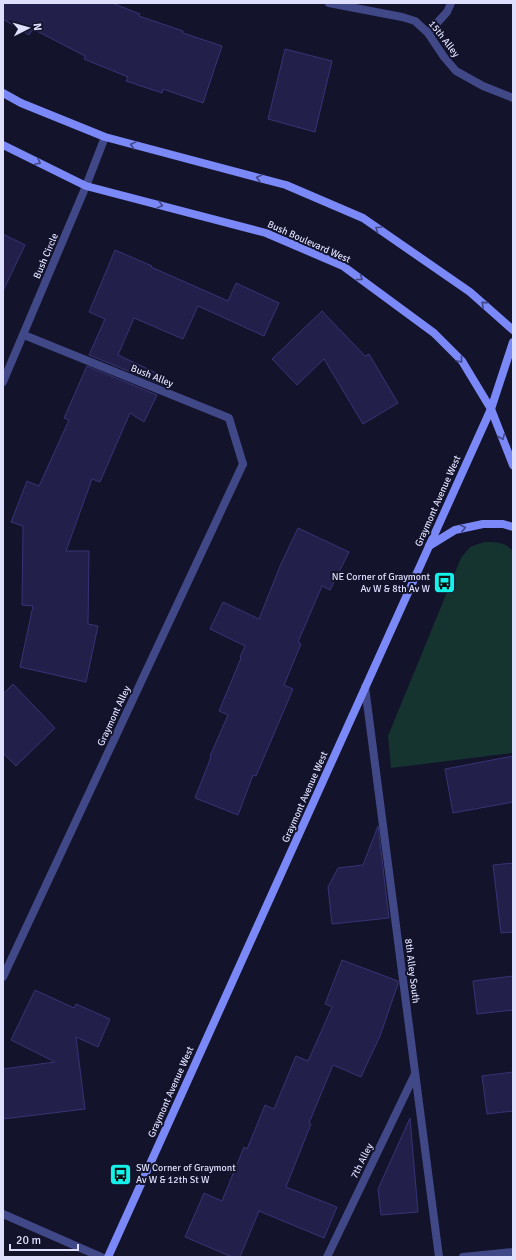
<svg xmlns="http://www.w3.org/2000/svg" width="516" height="1260" font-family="Signika,sans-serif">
<rect width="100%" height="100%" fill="#13132b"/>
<path fill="#16342f" d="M484,542c11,0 21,0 29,9v202l-122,15 -3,-32 73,-178 9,-11z"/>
<g fill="#22204b" stroke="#373375">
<path d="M3,3h109l28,11 -1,2 44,15v2l39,13 -19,57 -40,-14 -1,4 -36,-12 2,-4 -44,-18 1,-3 -52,-27 -4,6 -26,-16z"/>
<path d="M285,49l47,12 -17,71 -47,-13z"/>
<path d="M3,234l22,11 -22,46z"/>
<path d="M115,250l37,16 -1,1 77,34 8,-18 43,20 -15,33 -66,-30 -15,33 -49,-21 -16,37 47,22 -3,8 -73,-30 16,-36 -16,-7z"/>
<path d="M322,311l43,45 4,-2 29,49 -35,21 -39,-65 -27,26 -25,-26z"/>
<path d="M87,366l70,29 -13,27 -14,-9 -30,69 -8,-3 -26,72h23l-1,73 10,2 -12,56 -66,-15 13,-61 -11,-1 1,-79 -12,-4 16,-41 12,5 30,-66 -5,-2z"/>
<path d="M298,528l51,24 -19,38 -8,-4 -24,56 3,2 -17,41 9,4 -37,87 -3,-1 -15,40 -43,-17 16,-41 -1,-1 18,-41 -9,-4 22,-53 -1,-1 5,-11 -35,-17 13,-27 36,17 21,-53z"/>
<path d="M13,684l42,44 -39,38 -13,-13v-59z"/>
<path d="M513,756v46l-60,11 -8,-44z"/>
<path d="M378,826l11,92 -57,6 -4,-37 10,-19 25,-3z"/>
<path d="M513,863v69l-12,1 -8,-68z"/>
<path d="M342,960l56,21v3l-18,52 -19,41 -28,-12 -24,58 2,1 -25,63 51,20 -13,31 -65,-27 -19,46h-8l-47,-20 19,-44 18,8 22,-54 3,2 18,-44 9,4 22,-53 12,5 24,-54 -7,-3z"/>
<path d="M513,976v34l-36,4 -4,-33z"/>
<path d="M35,990l39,18 2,-4 34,15 -12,28 -22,-10 9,72 -82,10v-50l52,-7 -44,-22z"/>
<path d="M513,1072v39l-26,3 -5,-38z"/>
<path d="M410,1118l8,94 -37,3 -3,-26z"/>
</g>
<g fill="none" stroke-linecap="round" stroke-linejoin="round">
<g stroke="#414887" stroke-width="8">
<path d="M329,3l73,14 13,4 13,12 16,24 12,14 27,15 30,12"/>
<path d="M428,33l19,-21 4,-9"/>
<path d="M365,687l74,570"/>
<path d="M3,977l240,-513"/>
</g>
<g stroke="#414887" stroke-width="8">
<path d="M24,335l205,83 14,46"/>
<path d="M3,382l83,-196 19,-49"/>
<path d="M3,1214l98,43"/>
<path d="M327,1257l88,-183"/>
<path d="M463,1257l50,-5"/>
</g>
<g stroke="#7b89f8" stroke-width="8">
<path d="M3,93l18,10 84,34 181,48 77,33 107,74 43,38"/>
<path d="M3,145l83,41 180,47 77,33 91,67 28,28 29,48 22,56"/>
<path d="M429,546l26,-16 28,-6h20l10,3"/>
<path d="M108,1257l383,-848 22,-67"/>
</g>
</g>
<defs><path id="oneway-chevron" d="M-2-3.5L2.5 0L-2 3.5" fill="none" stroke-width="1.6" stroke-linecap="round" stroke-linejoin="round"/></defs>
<g stroke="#424887">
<use href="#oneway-chevron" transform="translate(133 145) rotate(-165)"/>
<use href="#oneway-chevron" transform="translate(38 162) rotate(26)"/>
<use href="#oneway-chevron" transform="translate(259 178) rotate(-165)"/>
<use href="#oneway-chevron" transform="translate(160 205) rotate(15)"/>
<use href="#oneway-chevron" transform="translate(378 229) rotate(-145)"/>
<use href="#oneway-chevron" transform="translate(360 278) rotate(36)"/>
<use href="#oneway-chevron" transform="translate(484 304) rotate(-139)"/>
<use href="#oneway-chevron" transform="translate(460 360) rotate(50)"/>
<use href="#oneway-chevron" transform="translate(502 437) rotate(68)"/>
<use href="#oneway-chevron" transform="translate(463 528) rotate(-13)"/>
</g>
<defs>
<symbol id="bus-square" viewBox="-11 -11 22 22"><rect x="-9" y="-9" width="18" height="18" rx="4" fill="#15f2e9" stroke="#13132b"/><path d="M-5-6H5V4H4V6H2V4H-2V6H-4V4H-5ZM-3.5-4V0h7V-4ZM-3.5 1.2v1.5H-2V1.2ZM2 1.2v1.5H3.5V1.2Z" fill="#111"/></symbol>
</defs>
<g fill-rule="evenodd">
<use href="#bus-square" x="432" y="570" width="25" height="25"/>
<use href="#bus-square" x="108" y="1162" width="25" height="25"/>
</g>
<g text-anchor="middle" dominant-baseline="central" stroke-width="4" stroke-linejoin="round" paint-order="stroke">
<g font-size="10" fill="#dedffd" stroke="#13132b">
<text transform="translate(444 39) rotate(52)">15th Alley</text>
<text transform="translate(309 242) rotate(24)">Bush Boulevard West</text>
<text transform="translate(46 256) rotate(-67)">Bush Circle</text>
<text transform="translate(152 376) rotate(22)">Bush Alley</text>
<text transform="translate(438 501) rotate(-66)">Graymont Avenue West</text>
<text transform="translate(114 716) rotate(-65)">Graymont Alley</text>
<text transform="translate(305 797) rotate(-66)">Graymont Avenue West</text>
<text transform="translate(412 971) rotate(83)">8th Alley South</text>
<text transform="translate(171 1092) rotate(-66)">Graymont Avenue West</text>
<text transform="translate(362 1161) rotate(-64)">7th Alley</text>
</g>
<g font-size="10" fill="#dedffd" stroke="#13132b" text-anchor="end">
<text x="430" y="577">NE Corner of Graymont<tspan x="430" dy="12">Av W &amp; 8th Av W</tspan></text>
<text x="136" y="1168" text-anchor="start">SW Corner of Graymont<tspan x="136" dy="12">Av W &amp; 12th St W</tspan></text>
</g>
</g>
<rect width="516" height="1260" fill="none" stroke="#dedffd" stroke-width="8"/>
<g transform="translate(28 28) rotate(84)" stroke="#13132b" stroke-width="3" paint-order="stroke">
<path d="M0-3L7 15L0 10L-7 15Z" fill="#dedffd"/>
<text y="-6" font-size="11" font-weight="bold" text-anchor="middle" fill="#dedffd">N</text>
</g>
<path d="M10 1244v6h68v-6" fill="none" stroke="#dedffd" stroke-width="2"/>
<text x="16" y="1244" font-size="12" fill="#dedffd" stroke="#13132b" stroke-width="3" paint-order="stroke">20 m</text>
</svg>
